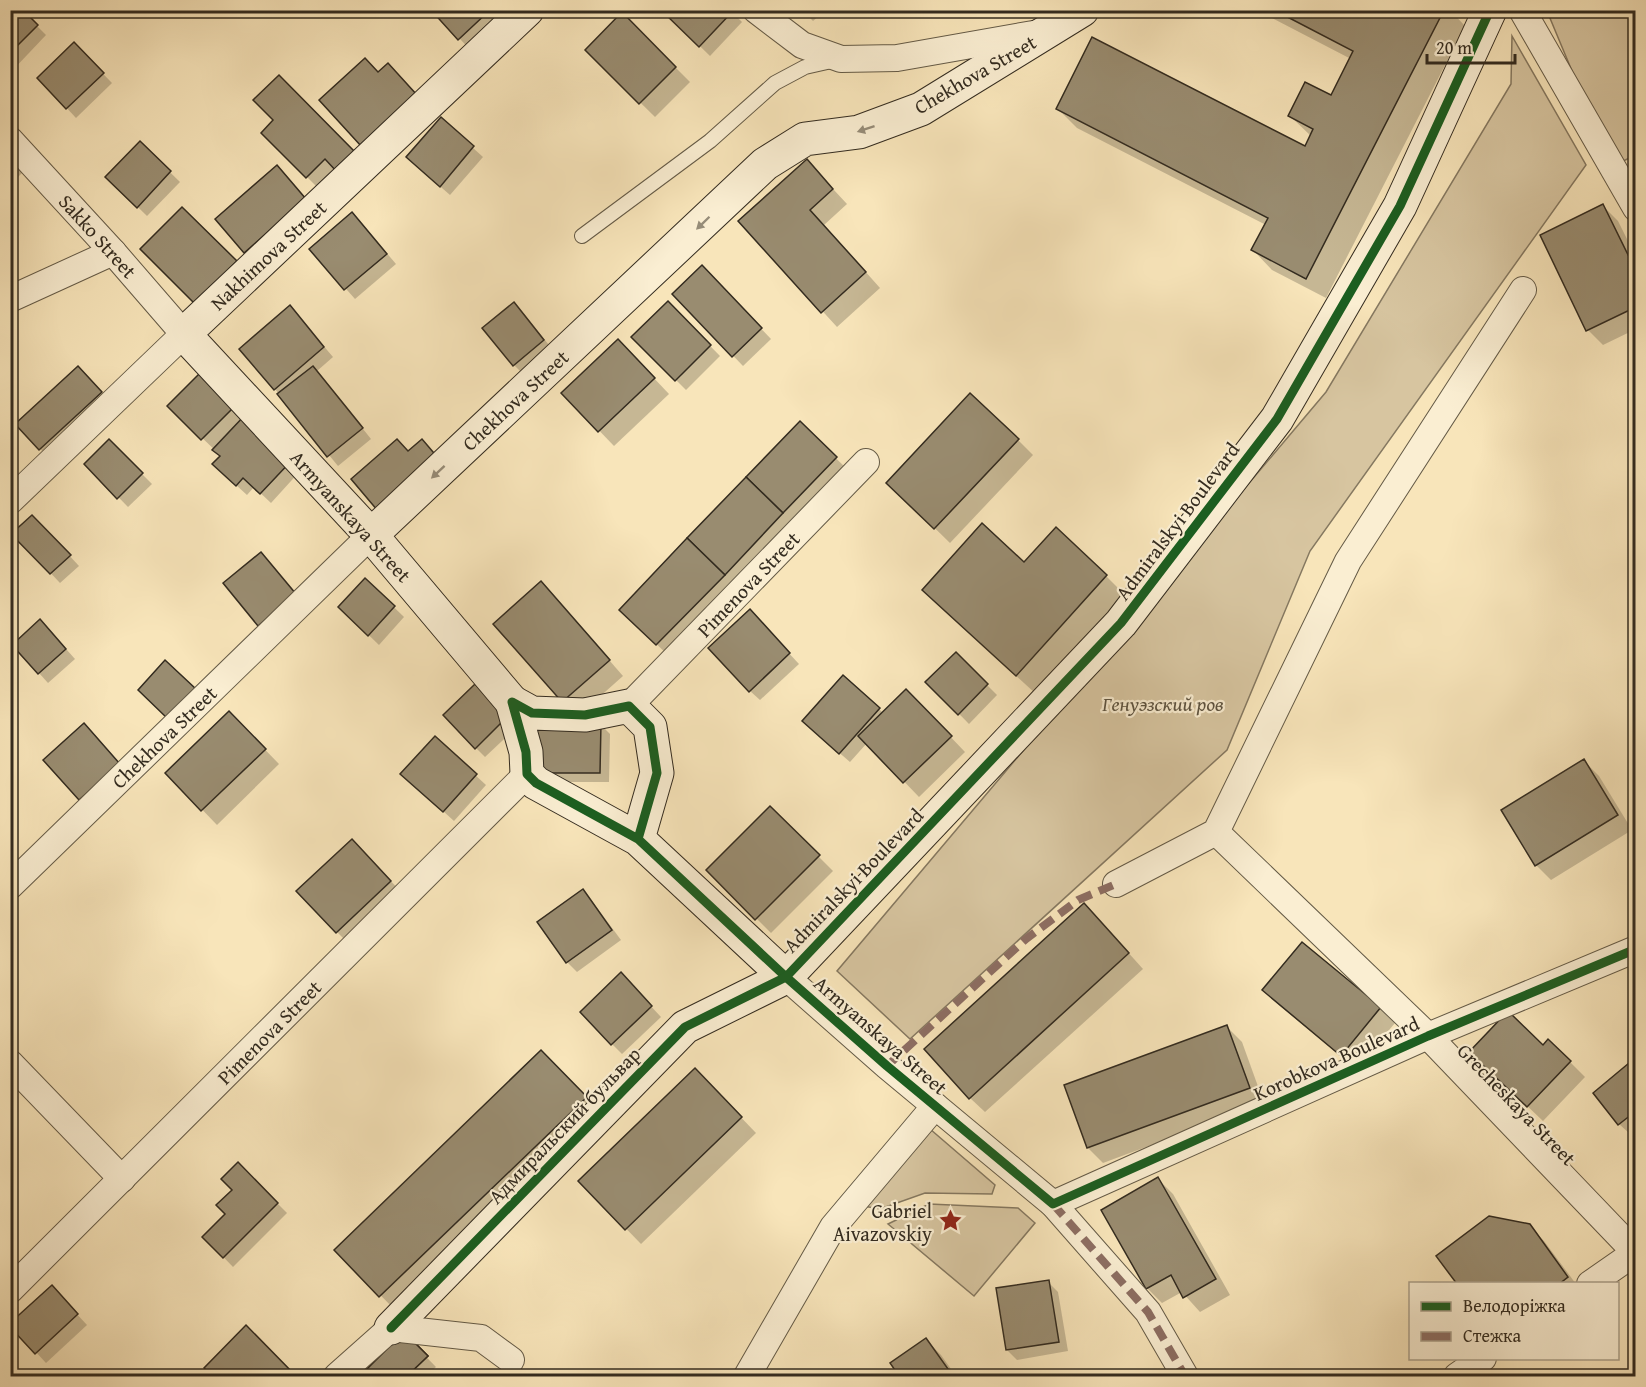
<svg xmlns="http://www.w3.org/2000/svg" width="1646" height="1387" font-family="'Gentium Book Plus',serif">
<rect width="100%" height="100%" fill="#f8e5ba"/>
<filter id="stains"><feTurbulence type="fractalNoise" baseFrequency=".00333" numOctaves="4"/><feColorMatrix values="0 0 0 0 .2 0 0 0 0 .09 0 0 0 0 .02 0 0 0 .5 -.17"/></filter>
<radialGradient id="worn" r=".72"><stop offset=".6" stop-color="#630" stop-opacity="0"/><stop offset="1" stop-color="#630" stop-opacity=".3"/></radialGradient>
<g fill="#d7c5a0" stroke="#857860" stroke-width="1.5">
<path d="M1547,11h88v144l-23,12z"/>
<path d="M1512,36l74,129 -276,386 -83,199 -317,289 -73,-68 489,-579 185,-308z"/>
<path d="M930,1129l65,56 -3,9 -67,-1 -45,16 -17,-3z"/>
<path d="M929,1204l89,4 17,15 -61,73 -86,-72z"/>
</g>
<g fill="#0003">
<path d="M10,10h11l25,25 -35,37z"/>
<path d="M179,10h11l-7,5z"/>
<path d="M433,10h87l-46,44z"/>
<path d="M663,10h67l12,12 -32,34z"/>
<path d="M802,10h24l-13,11z"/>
<path d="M1265,10h185l15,16 -139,272 -54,-28 -19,-20 13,-25 -189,-97 -20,-20 248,40 6,-12 -21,-20 41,-19 20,-38 -79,-41z"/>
<path d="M622,14l68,68 -35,35 -68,-67z"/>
<path d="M74,44l38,39 -36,35 -37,-40z"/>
<path d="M441,119l42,38 -33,38 -32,-28z"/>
<path d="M275,120l95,49 -49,22 -58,-58z"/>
<path d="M140,143l40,39 -33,34 -40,-39z"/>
<path d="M10,156l15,14 -15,15z"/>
<path d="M807,161l40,43 -23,21 56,63 -43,39 -97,-106z"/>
<path d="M1603,206l15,15 18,36v72l-33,16 -15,-15z"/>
<path d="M362,224l34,40 -41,35 -44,-50z"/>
<path d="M702,267l69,72 -28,27 -69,-72z"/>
<path d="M668,303l52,53 -34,34 -53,-53z"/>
<path d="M524,314l29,36 -29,25 -10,-10z"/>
<path d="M299,317l34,40 -16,14 54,68 -33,27 -63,-77z"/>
<path d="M633,356l36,38 -55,52 -51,-53z"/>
<path d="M199,376l102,94 -30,33 -17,-16 -7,8 -23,-21 -2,-17 -53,-51z"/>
<path d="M88,378l23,25 -61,55 -10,-9z"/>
<path d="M800,423l51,50 -179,186 -51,-49z"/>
<path d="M1018,440l15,15 -83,88 -47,-46z"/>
<path d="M109,441l43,43 -24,23 -42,-43z"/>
<path d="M42,526l37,40 -19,17 -46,-49z"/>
<path d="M1024,564l82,12 20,20 -90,98 -93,-85z"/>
<path d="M366,580l38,37 -25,28 -29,-28z"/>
<path d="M555,598l68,78 -45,40 -83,-92z"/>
<path d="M759,621l40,43 -39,36 -10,-9z"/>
<path d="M50,631l25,28 -27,24 -9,-10z"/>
<path d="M956,654l41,41 -28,29 -41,-42z"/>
<path d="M475,686l41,42 -31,29 -9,-9z"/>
<path d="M921,706l44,46 -46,45 -52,-54 -17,19 -36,-31 65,-22 4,4z"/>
<path d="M600,724l10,10 -1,48h-61l-10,-9z"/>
<path d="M244,728l35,36 -62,61 -50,-52z"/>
<path d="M435,738l51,47 -32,36 -42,-38z"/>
<path d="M1584,761l15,15 33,54 -81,50 -15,-15z"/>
<path d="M770,808l63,63 -62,62 -63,-63z"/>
<path d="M367,856l38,40 -53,51 -15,-15z"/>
<path d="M583,891l9,10 29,39 -44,32 -10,-10z"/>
<path d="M1099,920l44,49 -158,143 -15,-14z"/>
<path d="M630,984l31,33 -39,37 -10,-10z"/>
<path d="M1264,990l116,18 15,15 -39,46 -77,-64z"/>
<path d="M1227,1027l15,15 22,61 -161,60 -15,-15 -22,-62z"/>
<path d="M1549,1041l36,36 -42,44 -57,-54 57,-20z"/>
<path d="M541,1052l65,65 -206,198 -64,-65z"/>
<path d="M1636,1072v56l-7,5 -10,-9z"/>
<path d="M710,1085l46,48 -115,111 -61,-63z"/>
<path d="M238,1164l49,49 -54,54 -29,-30 24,-23z"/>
<path d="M1158,1179l15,15 57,101 -30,17 -18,-20 -20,11 -15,-15z"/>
<path d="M1529,1226l15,15 32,43h-117z"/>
<path d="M1048,1282l10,10 10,59 -51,9 -10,-10z"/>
<path d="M61,1297l26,28 -41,38 -35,-38z"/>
<path d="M246,1327l49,49h-80l-9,-8z"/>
<path d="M404,1334l32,33 -10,9h-64z"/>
<path d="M926,1340l15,15 15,21h-55l-9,-13z"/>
</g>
<g fill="#998c70" stroke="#332b1f" stroke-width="1.5">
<path d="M10,10h13l15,15 -28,28z"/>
<path d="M431,10h59l-32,30z"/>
<path d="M661,10h71l1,1 -34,36z"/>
<path d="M1274,10h170l-138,269 -55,-29 17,-32 -212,-109 36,-72 213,109 8,-17 -25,-13 17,-34 26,13 22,-44z"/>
<path d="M622,12l54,55 -37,37 -54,-54z"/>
<path d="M74,42l30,31 -38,36 -29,-31z"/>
<path d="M365,58l13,14 10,-9 29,32 -56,51 -42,-46z"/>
<path d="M279,75l77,78 -19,19 -12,-13 -19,19 -45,-45 12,-13 -20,-20z"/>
<path d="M441,117l33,29 -34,41 -34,-30z"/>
<path d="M140,141l31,30 -34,37 -32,-31z"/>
<path d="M807,159l26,30 -23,21 56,62 -45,41 -83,-92z"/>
<path d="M277,165l29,34 -62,54 -29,-34z"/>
<path d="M1603,204l33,67v36l-50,24 -46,-96z"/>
<path d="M182,207l55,54 -42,43 -55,-55z"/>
<path d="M352,212l35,42 -43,36 -35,-41z"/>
<path d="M702,265l60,63 -30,29 -60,-63z"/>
<path d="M668,301l43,44 -36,36 -44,-44z"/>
<path d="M514,302l30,38 -31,26 -31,-38z"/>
<path d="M290,305l34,42 -50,43 -35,-41z"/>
<path d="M618,339l37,39 -57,54 -37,-39z"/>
<path d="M78,366l24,26 -63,58 -24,-26z"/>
<path d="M313,366l50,62 -36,29 -50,-63z"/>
<path d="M199,374l34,34 -32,32 -34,-34z"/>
<path d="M970,393l49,46 -85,90 -48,-46z"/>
<path d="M245,415l48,44 -33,35 -17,-16 -7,8 -24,-22 8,-8 -8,-6z"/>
<path d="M800,421l37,36 -54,56 -37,-36z"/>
<path d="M109,439l34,34 -26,26 -33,-35z"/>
<path d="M397,439l11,12 14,-12 17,20 -61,52 -27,-32z"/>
<path d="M746,477l37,36 -58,62 -38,-37z"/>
<path d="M32,515l39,40 -21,19 -39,-40z"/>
<path d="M982,523l42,39 32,-35 51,48 -91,101 -94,-86z"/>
<path d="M687,538l38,37 -69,70 -37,-35z"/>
<path d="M261,552l35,42 -38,32 -35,-43z"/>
<path d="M365,578l30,28 -27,30 -30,-29z"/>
<path d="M541,581l69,79 -48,42 -69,-78z"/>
<path d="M750,609l40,44 -41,39 -41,-44z"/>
<path d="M40,619l26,30 -28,25 -26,-29z"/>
<path d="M956,652l32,32 -30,31 -33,-33z"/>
<path d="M165,660l31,29 -28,30 -30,-29z"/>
<path d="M843,675l37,33 -41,46 -37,-33z"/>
<path d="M475,684l32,33 -32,32 -32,-34z"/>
<path d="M906,689l46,47 -49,47 -45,-47z"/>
<path d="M229,711l37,38 -65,62 -36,-38z"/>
<path d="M537,722l64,1 -1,50h-63z"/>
<path d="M84,723l36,41 -41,36 -36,-40z"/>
<path d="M435,736l42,38 -34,38 -43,-38z"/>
<path d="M1584,759l34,56 -83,51 -34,-56z"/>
<path d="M770,806l50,49 -65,65 -49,-50z"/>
<path d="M352,839l39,42 -55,52 -40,-42z"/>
<path d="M583,889l29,41 -46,33 -29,-41z"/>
<path d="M1084,903l45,50 -160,146 -45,-50z"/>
<path d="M1302,942l79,65 -40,49 -79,-66z"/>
<path d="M621,972l31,34 -41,39 -31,-33z"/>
<path d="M1508,1011l35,34 5,-6 23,22 -44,46 -58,-55z"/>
<path d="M1227,1025l23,63 -163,60 -23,-63z"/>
<path d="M541,1050l46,47 -208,200 -45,-47z"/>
<path d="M1629,1063l7,9v39l-18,14 -25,-32z"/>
<path d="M695,1068l47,49 -117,113 -47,-49z"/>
<path d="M238,1162l40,41 -55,55 -21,-21 23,-23 -9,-9 16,-15 -11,-11z"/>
<path d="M1158,1177l58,102 -33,19 -12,-23 -25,14 -45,-79z"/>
<path d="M1489,1216l41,8 38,53 -9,7h-102l-21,-28z"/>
<path d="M1049,1280l10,62 -53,8 -10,-62z"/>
<path d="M52,1285l26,29 -43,40 -25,-27v-4z"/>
<path d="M246,1325l50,51h-83l-9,-8z"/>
<path d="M404,1332l24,24 -21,20h-47z"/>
<path d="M404,1332l24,24 -21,20h-47z"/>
<path d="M926,1338l27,38h-54l-9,-13z"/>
</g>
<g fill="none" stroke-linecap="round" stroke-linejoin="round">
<defs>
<path id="lane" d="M582,236l128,-95 65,-58 30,-16 31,-7"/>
<g id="street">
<path d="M756,10l46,35 39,14 56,-1 142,-25"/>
<path d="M1522,10l114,198"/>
<path d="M10,140l103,112 71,82 -174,167"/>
<path d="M10,299l103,-47"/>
<path d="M629,706l237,-244"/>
<path d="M1216,832l212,204 208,217"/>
<path d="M1116,884l100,-52 132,-271 175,-271"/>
<path d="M10,886l361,-351"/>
<path d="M786,977l101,89 166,138 95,108 37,64"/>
<path d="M10,1063l112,116"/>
<path d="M1053,1204l375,-168 208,-87"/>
<path d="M1590,1284l46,-32"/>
<path d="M10,1290l517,-516"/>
<path d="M337,1376l54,-48 90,10 30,22"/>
<path d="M747,1376l86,-149 102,-121"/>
<path d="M1457,1376l26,-18"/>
</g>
<g id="secondary">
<path d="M371,535l394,-371 40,-25 54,-7 62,-23 161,-99"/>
<path d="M512,702l-141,-167 -187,-201 343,-324"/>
<path d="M638,839l19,-66 -7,-46 -21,-21 -44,9 -53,-2 -20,-11 14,50 1,22 9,9 102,56 148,138"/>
<path d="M391,1328l294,-301 101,-50 335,-354 156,-204 123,-213 90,-196"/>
</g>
</defs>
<use href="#lane" stroke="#645a46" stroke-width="16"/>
<use href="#street" stroke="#645a46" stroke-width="28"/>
<use href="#secondary" stroke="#332b1f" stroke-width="35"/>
<use href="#lane" stroke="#faeed2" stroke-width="14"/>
<use href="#street" stroke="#faeed2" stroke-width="26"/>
<use href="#secondary" stroke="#faeed2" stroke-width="33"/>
<g stroke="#8d6e63" stroke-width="8" stroke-dasharray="15 8" stroke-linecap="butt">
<path d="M887,1066l139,-127 52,-39 38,-16"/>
<path d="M1053,1204l95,108 37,64"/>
</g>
<defs>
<g id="cycleway">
<path d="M638,839l19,-66 -7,-46 -21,-21 -44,9 -53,-2 -20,-11 14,50 1,22 9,9 102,56 148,138 101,89 166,138 375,-168 208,-87"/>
<path d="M391,1328l294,-301 101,-50 335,-354 156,-204 123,-213 90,-196"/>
</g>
</defs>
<use href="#cycleway" stroke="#faeed2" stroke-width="13"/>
<use href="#cycleway" stroke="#1b5e20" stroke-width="9"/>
</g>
<defs><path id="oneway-solid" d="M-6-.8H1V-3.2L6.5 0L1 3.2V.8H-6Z" transform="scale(1.5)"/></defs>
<g fill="#968c78">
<use href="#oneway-solid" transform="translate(866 129) rotate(162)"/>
<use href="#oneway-solid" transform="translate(703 223) rotate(136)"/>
<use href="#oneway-solid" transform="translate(438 472) rotate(137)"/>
</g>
<defs>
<symbol id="sight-bare" viewBox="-9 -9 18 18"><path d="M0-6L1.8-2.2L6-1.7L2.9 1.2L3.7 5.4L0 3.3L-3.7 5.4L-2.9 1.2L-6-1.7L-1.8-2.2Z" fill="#8f2418" stroke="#faeed2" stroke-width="2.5" paint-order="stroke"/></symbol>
</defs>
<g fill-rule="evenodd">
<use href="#sight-bare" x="934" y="1204" width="33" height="33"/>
</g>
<g text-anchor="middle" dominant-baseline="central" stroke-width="4.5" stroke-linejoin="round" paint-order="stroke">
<g font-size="20" fill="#332b1f" stroke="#faeed2">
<text transform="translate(975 74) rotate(-30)">Chekhova Street</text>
<text transform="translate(98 236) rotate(48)">Sakko Street</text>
<text transform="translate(268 255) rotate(-43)">Nakhimova Street</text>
<text transform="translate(515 400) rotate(-43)">Chekhova Street</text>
<text transform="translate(351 516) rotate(48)">Armyanskaya Street</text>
<text transform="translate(1177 521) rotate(-53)">Admiralskyi Boulevard</text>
<text transform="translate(748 584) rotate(-46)">Pimenova Street</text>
<text transform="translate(164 737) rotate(-44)">Chekhova Street</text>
<text transform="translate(853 880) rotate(-46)">Admiralskyi Boulevard</text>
<text transform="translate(269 1032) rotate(-45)">Pimenova Street</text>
<text transform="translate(881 1035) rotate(41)">Armyanskaya Street</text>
<text transform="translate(1336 1058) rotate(-24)">Korobkova Boulevard</text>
<text transform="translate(1517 1104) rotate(46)">Grecheskaya Street</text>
<text transform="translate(564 1125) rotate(-46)">Адмиральский бульвар</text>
</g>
<g font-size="20" font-style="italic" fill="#5c523f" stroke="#faeed2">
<text x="1163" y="703">Генуэзский ров</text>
</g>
<g font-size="20" fill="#332b1f" stroke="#faeed2" text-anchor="end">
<text x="932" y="1210">Gabriel<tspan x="932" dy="23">Aivazovskiy</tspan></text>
</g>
</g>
<rect width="1646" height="1387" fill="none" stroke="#f8e5ba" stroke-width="36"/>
<rect x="12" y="12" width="1622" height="1363" fill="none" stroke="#332b1f" stroke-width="3"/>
<rect x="18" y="18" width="1610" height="1351" fill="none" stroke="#332b1f" stroke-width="1.5"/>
<rect x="1409" y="1282" width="210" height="78" fill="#faeed2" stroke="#aaa08a" stroke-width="1.5"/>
<rect x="1421" y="1302" width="30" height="9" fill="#1b5e20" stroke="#aaa08a" stroke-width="1.5"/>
<text x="1463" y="1312" font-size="18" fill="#332b1f">Велодоріжка</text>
<rect x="1421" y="1332" width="30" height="9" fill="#8d6e63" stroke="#aaa08a" stroke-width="1.5"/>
<text x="1463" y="1342" font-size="18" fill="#332b1f">Стежка</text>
<path d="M1427 54v9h88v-9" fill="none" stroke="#332b1f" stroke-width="3"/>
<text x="1436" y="54" font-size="18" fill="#332b1f" stroke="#faeed2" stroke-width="4.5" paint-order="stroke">20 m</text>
<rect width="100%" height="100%" filter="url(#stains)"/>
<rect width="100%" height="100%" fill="url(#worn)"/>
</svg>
